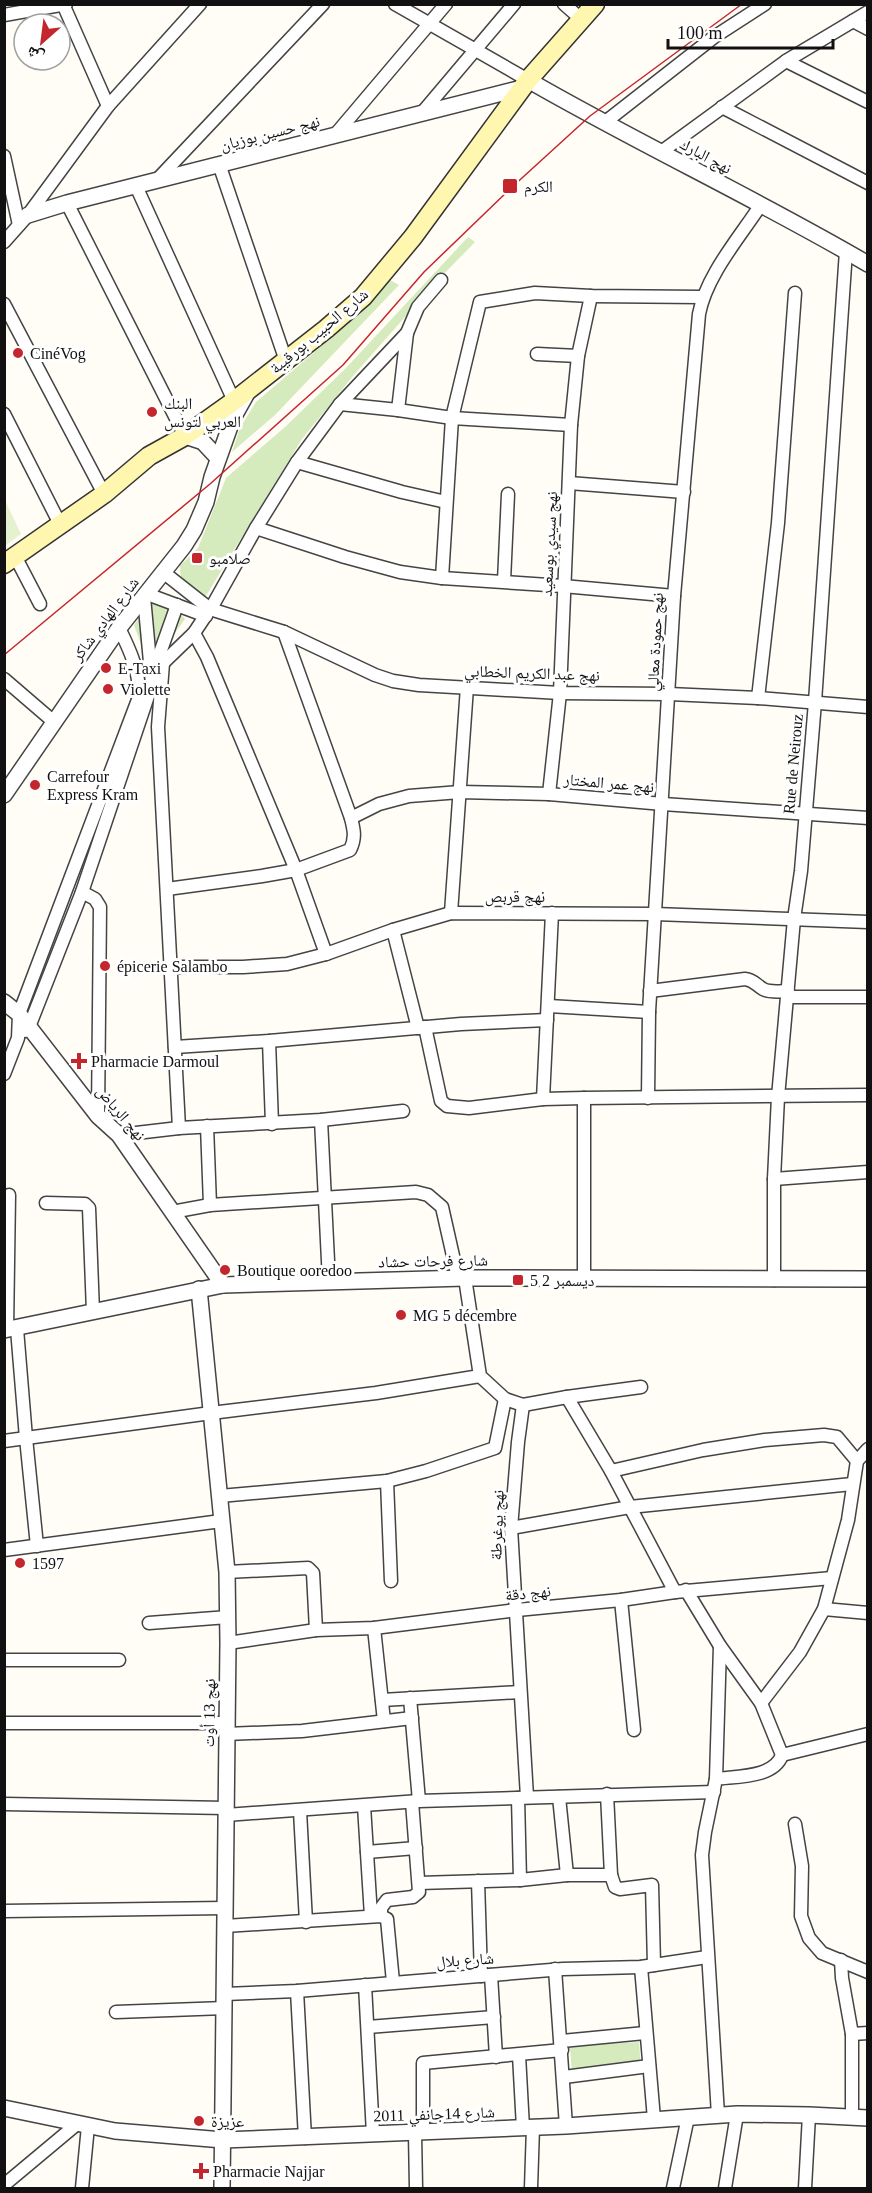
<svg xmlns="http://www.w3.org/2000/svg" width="872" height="2193" font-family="'Times New Roman','Noto Naskh Arabic',serif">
<rect width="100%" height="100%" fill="#fffdf5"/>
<g fill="#d5ebbd">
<path d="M468,237l7,5 -41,42 -81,92 -51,63 -98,160 -23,-19 -1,-14 18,-18 28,-70 59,-51 60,-58z"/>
<path d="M390,280l9,5 -124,130 -43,37 8,-24 16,-26 110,-94z"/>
<path d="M159,592l26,27 -18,25 -20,10 -5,-7 -8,-22z"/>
<path d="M639,2042l2,28 -69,3 -2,-27z"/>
</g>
<path fill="#e6f2cf" d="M5,500l16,34 -16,12h-1z"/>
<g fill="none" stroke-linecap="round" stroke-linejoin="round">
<defs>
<g id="minor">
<path d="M63,4l45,102"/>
<path d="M395,4l133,76"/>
<path d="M564,4l17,15"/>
<path d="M4,15l62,-11"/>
<path d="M853,21l15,8"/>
<path d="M786,61l82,41"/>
<path d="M722,107l146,76"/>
<path d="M421,114l93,-110"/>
<path d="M604,123l110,-86 51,-33"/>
<path d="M335,135l111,-131"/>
<path d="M661,152l125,-91 82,-49"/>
<path d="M4,156l15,69"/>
<path d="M219,164l67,197"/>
<path d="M156,181l167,-177"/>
<path d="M136,186l98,215"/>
<path d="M67,203l118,233"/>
<path d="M4,242l24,-27 80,-109 92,-102"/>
<path d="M4,304l100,190"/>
<path d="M537,354l41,2"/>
<path d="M340,404l58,6 54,8 28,-116 55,-9 56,3 111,1"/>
<path d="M398,410l9,-77"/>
<path d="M4,414l57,112"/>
<path d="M297,462l105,30 44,10"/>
<path d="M569,483l115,9"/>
<path d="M256,528l89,29 55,15 42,6 121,8 111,10"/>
<path d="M15,556l25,48"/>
<path d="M163,572l47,37 74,23 91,43 18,6 26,4 141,8 109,1 89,4 110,9"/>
<path d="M442,578l10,-160 119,7"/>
<path d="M504,581l4,-87"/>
<path d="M147,594l59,22"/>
<path d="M194,633l13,24 89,213 30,84"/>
<path d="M163,663l-5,64 21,401"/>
<path d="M155,667l22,-62"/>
<path d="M137,672l26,-9 31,-30 20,-30 42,-75 41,-66 43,-58 67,-71 11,-26 23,-27"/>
<path d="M4,679l50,43"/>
<path d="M758,698l20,-175 17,-230"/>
<path d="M549,794l11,-101 11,-268 7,-69 13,-60"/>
<path d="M351,818l28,-14 30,-8 51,-4 89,2 114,10 205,14"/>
<path d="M167,889l95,-13 34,-6 54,-20c6,-12 4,-20 1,-32l-67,-186"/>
<path d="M82,892l13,7 5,8 -2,209"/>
<path d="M451,913l16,-226"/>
<path d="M393,930l25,98"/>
<path d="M170,967h73l44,-3 39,-10 67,-24 58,-17 204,1 213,8"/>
<path d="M650,991l95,-12c9,1 11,6 18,10 7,4 18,2 25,2"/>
<path d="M788,997h80"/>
<path d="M549,1006l100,6"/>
<path d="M425,1027l16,74 6,5 22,2 74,-9 41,-1 284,-3"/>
<path d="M25,1031l4,-4 53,-135 70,-208 -8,-87"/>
<path d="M269,1041l3,83"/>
<path d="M175,1047l94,-6 192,-17 86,-4"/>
<path d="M4,1074l14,-36 1,-24 120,-317c1,-25 -9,-47 -20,-69"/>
<path d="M648,1098l1,-86 25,-416 25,-282c7,-38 40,-76 61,-108"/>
<path d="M543,1099l9,-186"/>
<path d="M321,1120l8,161"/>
<path d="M207,1126l3,79"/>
<path d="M119,1135l60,-7 142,-8 82,-9"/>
<path d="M774,1179l94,-7"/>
<path d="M46,1203l39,1 4,4 4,104"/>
<path d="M172,1212l38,-7 206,-13 12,3 14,12 16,71"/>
<path d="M465,1278l15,98 25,23 18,6"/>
<path d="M584,1279v-181"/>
<path d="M774,1280v-101l4,-82 16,-178 7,-48 14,-169 31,-451"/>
<path d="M17,1329l9,109 11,108"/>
<path d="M7,1330l2,-135"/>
<path d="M567,1397l44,74 64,121"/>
<path d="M523,1405l-5,37 -7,86 16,269"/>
<path d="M523,1405l44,-8 74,-10"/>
<path d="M4,1441l207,-28 165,-20 104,-17"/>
<path d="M611,1471l92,-21 62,-10 59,-5 13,2 20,24"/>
<path d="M387,1481l4,100"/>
<path d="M220,1496l167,-15 39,-10 69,-23 10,-49"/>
<path d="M511,1528l119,-21 222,-23"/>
<path d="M4,1550l217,-29"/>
<path d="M227,1572l81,-4 5,5 3,57"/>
<path d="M686,1590l34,56 41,57 21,52c-8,23 -45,21 -66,24l-11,53 -3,23 16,260"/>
<path d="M621,1600l13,130"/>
<path d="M824,1609l44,4"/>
<path d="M149,1623l79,-6"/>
<path d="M374,1628l10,93"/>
<path d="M228,1643l88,-13 58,-2 143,-18 104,-10 54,-8 157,-14"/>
<path d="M4,1660h115"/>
<path d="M410,1698l9,103"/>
<path d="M382,1700l138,-8"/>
<path d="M761,1703l39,-51 24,-43 24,-89 9,-59 11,-12"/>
<path d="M4,1723h222"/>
<path d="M226,1734l76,-3 110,-13"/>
<path d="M782,1755l86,-21"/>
<path d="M716,1779l4,-133"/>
<path d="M559,1797l8,78"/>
<path d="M518,1798l2,82 47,-5h44l-4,-81"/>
<path d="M4,1804l222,4"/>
<path d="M364,1806l7,110"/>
<path d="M300,1811l6,111"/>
<path d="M226,1815l193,-14 295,-9"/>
<path d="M795,1824l7,42 -1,50 8,22 13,15 46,19"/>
<path d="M367,1852l49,-4"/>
<path d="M611,1875l4,12 5,2 32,-4 2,80"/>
<path d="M478,1881l3,95"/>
<path d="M419,1883l101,-3"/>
<path d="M4,1911l221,-3"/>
<path d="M381,1916v-8l6,-8 26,-3 6,-5 -7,-90"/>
<path d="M225,1926l156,-10 6,3 6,63"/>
<path d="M841,1960l1,18 10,56v83"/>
<path d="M641,1967l13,152"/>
<path d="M555,1969l11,157"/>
<path d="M491,1975l5,82"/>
<path d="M365,1985l8,149"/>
<path d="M297,1991l8,147"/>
<path d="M225,1994l72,-3 266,-22 78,-2 66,-10"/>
<path d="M116,2012l109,-4"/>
<path d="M368,2027l126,-10"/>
<path d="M852,2034l16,-1"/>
<path d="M562,2041l83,-8"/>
<path d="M519,2055l4,73"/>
<path d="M564,2077l85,-11"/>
<path d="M423,2132v-69l139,-13"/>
<path d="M415,2133l1,55"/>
<path d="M4,2185l73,-61"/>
<path d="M82,2188l6,-62"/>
<path d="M531,2188l2,-61"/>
<path d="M673,2188l15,-71"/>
<path d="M725,2188l12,-74"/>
<path d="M805,2188l4,-73"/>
</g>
<g id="tertiary">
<path d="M528,80c111,64 229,119 340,184"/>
<path d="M28,215l39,-12 455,-115"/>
<path d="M185,436l18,6 15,16"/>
<path d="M4,795l115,-167 65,-82 10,-16 12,-28 6,-25 21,-59 14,-25"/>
<path d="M4,1002l15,12 79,102 21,19 104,150"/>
<path d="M199,1289l28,283 1,71 -6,545"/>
<path d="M4,1330l219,-45 242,-7 403,1"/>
<path d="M4,2108l111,23 108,9 343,-14 171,-12 72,1 59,3"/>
</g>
<path id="secondary" d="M4,564l100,-70 45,-38 36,-20 49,-35 92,-72 37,-32 50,-60 115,-157 67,-76"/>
</defs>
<use href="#minor" stroke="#444" stroke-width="15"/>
<use href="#tertiary" stroke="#444" stroke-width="18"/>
<use href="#secondary" stroke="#333" stroke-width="21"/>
<use href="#minor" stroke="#fff" stroke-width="12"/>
<use href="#tertiary" stroke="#fff" stroke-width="15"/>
<use href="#secondary" stroke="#fff6b0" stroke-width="18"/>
<path stroke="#c4262e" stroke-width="1.5" d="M4,655l206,-171 133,-119 81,-93 87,-84 79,-72 152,-112"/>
</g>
<g fill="#c4262e" stroke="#fff" stroke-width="2">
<rect x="502" y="178" width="16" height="16" rx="3"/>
<circle cx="18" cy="353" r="6"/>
<circle cx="152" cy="412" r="6"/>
<rect x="191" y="552" width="12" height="12" rx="3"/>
<circle cx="106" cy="668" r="6"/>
<circle cx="108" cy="689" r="6"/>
<circle cx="35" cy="785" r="6"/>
<circle cx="105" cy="966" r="6"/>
<path d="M76 1052h6v6h6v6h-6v6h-6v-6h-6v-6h6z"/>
<circle cx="225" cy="1270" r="6"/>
<rect x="512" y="1274" width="12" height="12" rx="3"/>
<circle cx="401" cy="1315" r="6"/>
<circle cx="20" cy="1563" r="6"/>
<circle cx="199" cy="2121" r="6"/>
<path d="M198 2162h6v6h6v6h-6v6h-6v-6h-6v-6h6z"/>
</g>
<g text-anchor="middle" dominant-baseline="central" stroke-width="6" stroke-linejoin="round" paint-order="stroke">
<g font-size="16" fill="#111" stroke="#fff">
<text transform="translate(270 133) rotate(-14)">نهج حسين بوزيان</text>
<text transform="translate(706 156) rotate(29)">نهج البارك</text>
<text transform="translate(319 331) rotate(-40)">شارع الحبيب بورقيبة</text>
<text transform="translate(549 544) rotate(-87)">نهج سيدي بوسعيد</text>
<text transform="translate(105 619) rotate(-53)">شارع الهادي شاكر</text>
<text transform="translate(655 642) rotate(-87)">نهج حمودة معالي</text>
<text transform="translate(532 673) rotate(2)">نهج عبد الكريم الخطابي</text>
<text transform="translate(793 764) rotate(-85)">Rue de Neirouz</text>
<text transform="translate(609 783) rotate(5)">نهج عمر المختار</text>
<text x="515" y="896">نهج قربص</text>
<text transform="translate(121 1113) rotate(50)">نهج الرياض</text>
<text transform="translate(433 1261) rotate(-1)">شارع فرحات حشاد</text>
<text transform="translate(497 1525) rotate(-88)">نهج يوغرطة</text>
<text transform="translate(528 1593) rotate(-6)">نهج دقة</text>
<text transform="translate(209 1713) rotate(-89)">نهج 13 أوت</text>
<text transform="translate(465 1960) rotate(-4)">شارع بلال</text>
<text transform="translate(434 2114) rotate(-2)">شارع 14جانفي 2011</text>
</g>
<g font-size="16" fill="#111" stroke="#fff" text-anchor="start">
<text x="524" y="186">الكرم</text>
<text x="30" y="353">CinéVog</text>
<text x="164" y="403">البنك<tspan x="164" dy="18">العربي لتونس</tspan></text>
<text x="209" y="558">صلامبو</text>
<text x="118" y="668">E-Taxi</text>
<text x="120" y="689">Violette</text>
<text x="47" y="776">Carrefour<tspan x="47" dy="18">Express Kram</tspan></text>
<text x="117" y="966">épicerie Salambo</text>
<text x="91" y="1061">Pharmacie Darmoul</text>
<text x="237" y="1270">Boutique ooredoo</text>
<text x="530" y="1280">5 ديسمبر 2</text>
<text x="413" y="1315">MG 5 décembre</text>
<text x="32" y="1563">1597</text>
<text x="211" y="2121">عزيزة</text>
<text x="213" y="2171">Pharmacie Najjar</text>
</g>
</g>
<rect width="872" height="2193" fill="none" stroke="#111111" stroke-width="12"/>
<g transform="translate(42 42) rotate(208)"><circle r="28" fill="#ffffff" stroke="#a0a0a0" stroke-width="1.5"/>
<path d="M0-4.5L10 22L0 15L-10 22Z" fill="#c4262e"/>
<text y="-9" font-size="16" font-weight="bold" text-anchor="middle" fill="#111111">ش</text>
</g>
<path d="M668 39v9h165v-9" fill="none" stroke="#111111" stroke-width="3"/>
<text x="677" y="39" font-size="18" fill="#111111" stroke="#ffffff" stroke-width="4.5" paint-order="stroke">100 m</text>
</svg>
